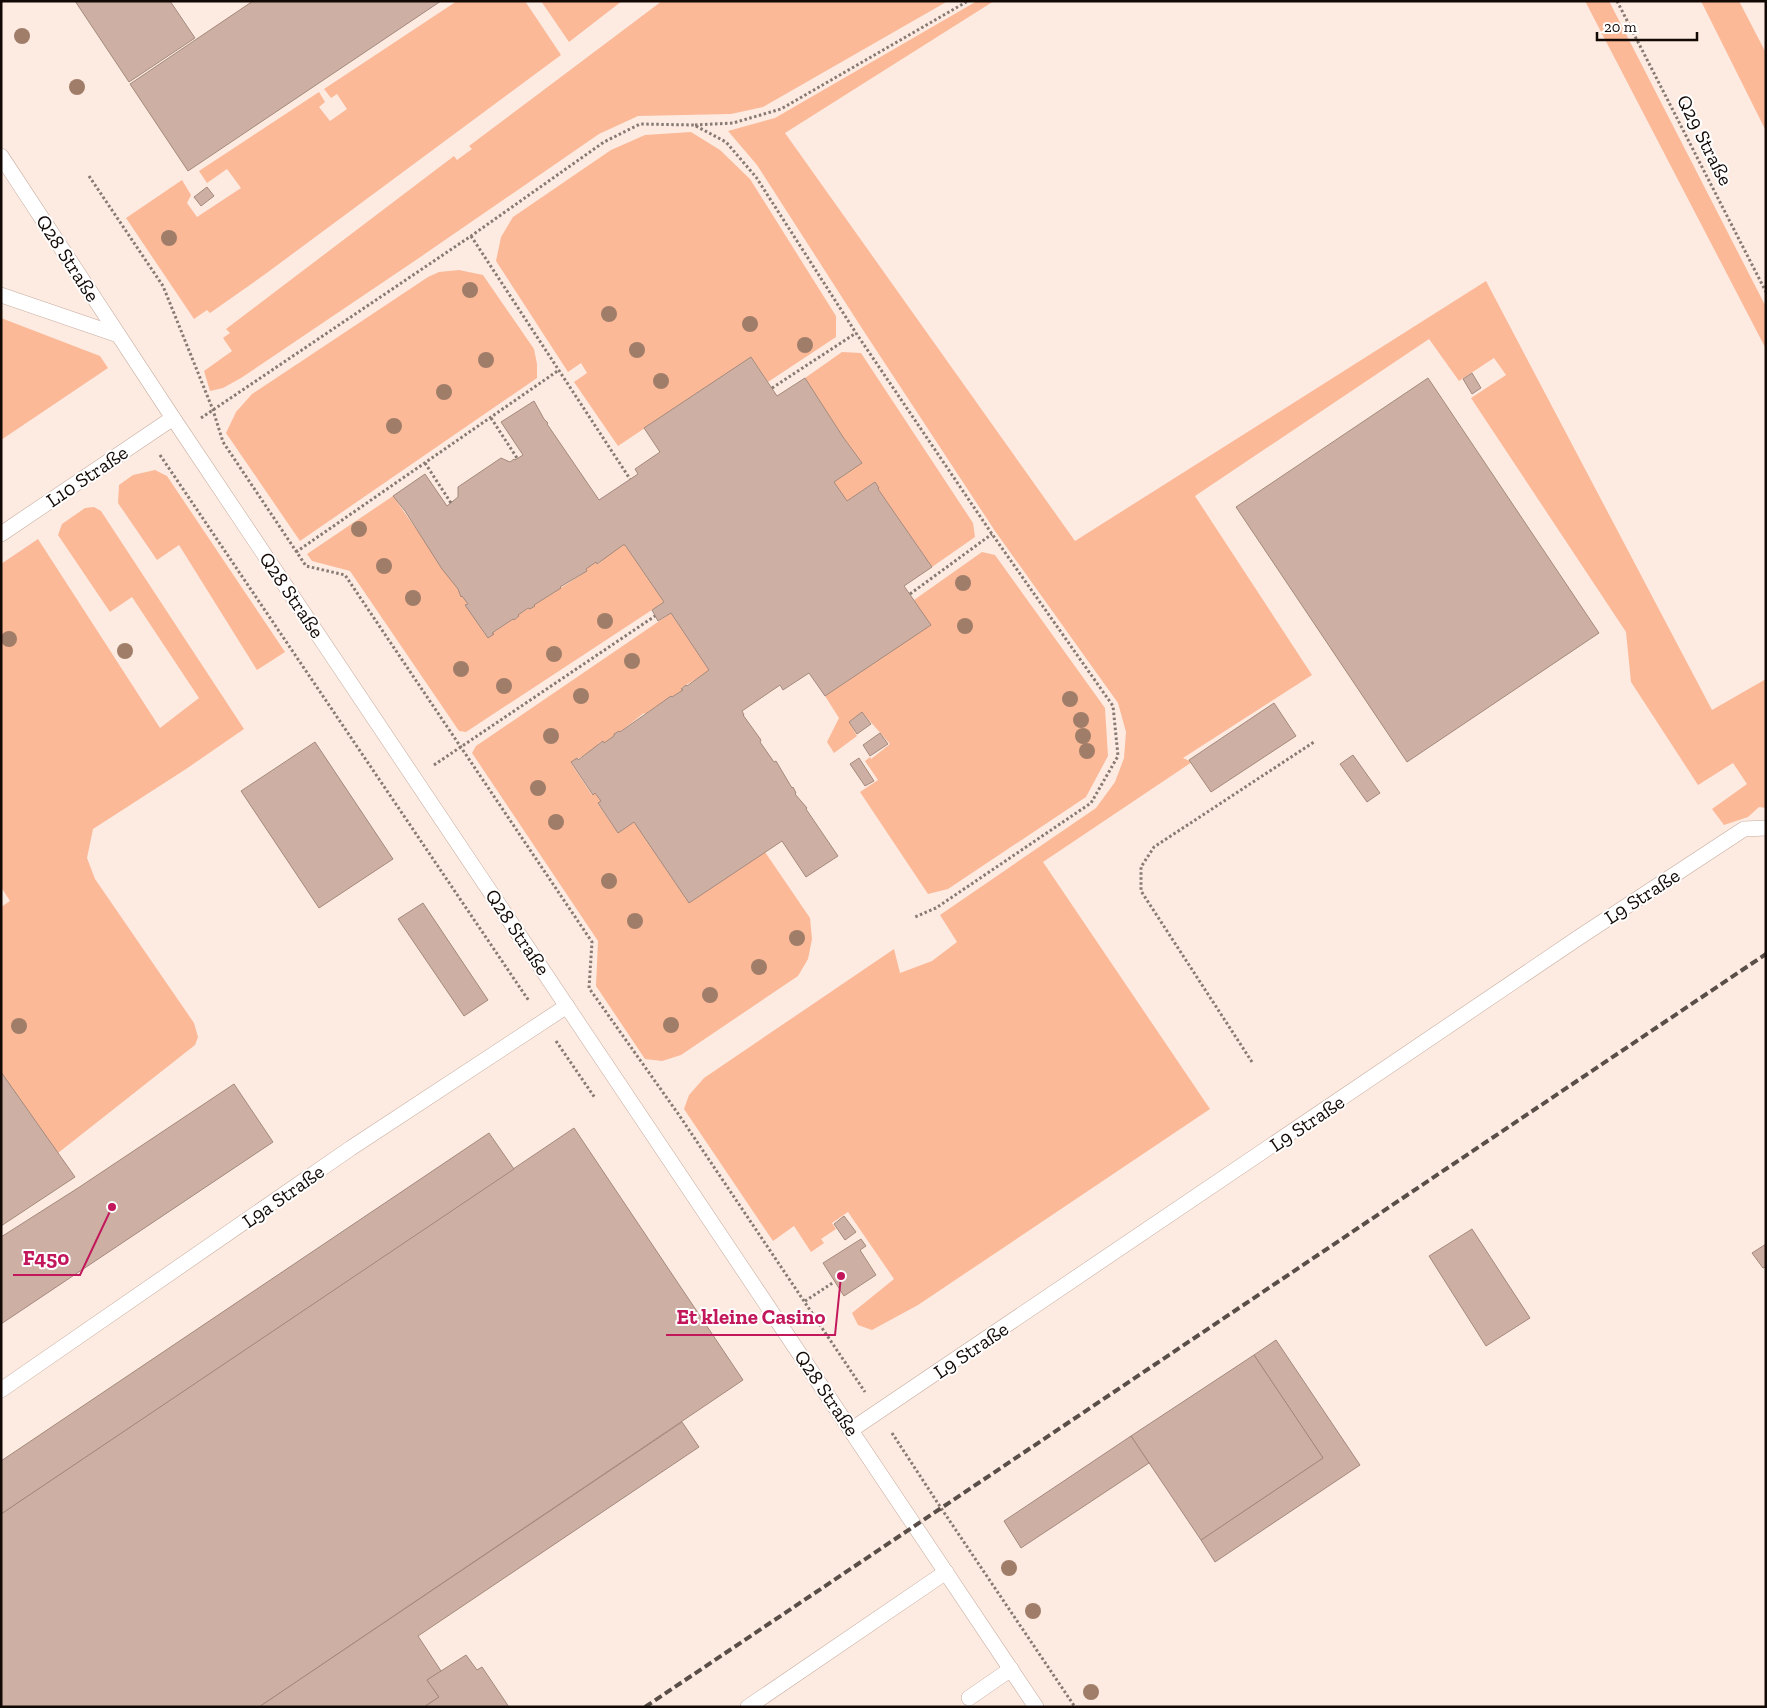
<svg xmlns="http://www.w3.org/2000/svg" width="1767" height="1708" font-family="'Zilla Slab',serif">
<rect width="100%" height="100%" fill="#fdebe2"/>
<g fill="#fbb998">
<path d="M457,1h68l36,54 -297,220 -54,38 -3,-3 -13,9 -68,-101 56,-38 9,15 -4,8 10,14 44,-29 -14,-19 -20,14 -8,-12 120,-79 6,10 -6,5 11,14 17,-12 -10,-15 -6,4 -7,-9z"/>
<path d="M541,1h81l-53,41z"/>
<path d="M662,1h286l-185,106 -32,7 -93,2 -39,18 -183,126 -175,118 -18,10 -13,3 -6,-20 28,-20 -9,-13 7,-5 -4,-4 228,-173 3,4 15,-11 -3,-3z"/>
<path d="M977,1h17l-209,132 290,408 411,-260 226,429 54,-31v129l-7,-1 -11,10 -24,8 -12,-16 35,-25 -14,-21 -35,22 -67,-103 -5,-50 -155,-234 35,-23 -12,-17 -35,23 -30,-42 -234,157 117,179 -129,83 9,4 -149,100 167,247 -292,196 -46,25 -14,-5 -6,-12 42,-34 -46,-67 -16,11 4,6 -15,10 3,4 -13,9 -17,-26 -21,15 -89,-132 5,-14 15,-17 190,-129 6,24 32,-12 25,-19 -17,-27 156,-107 19,-26 9,-24 2,-26 -8,-29 -123,-172 -132,-201 -106,-165 -29,-34 47,-13z"/>
<path d="M1585,1h24l157,306v42z"/>
<path d="M1701,1h38l27,52v78z"/>
<path d="M691,132l29,18 30,29 86,137v21l-68,45 -17,-25 -133,89 -44,-64 13,-9 -6,-10 -13,9 -72,-111 5,-24 12,-20 98,-67 34,-15z"/>
<path d="M459,270l24,5 51,74 3,15v14l-237,163 -74,-108 10,-21 16,-18 176,-117 11,-5z"/>
<path d="M1,318l99,38 8,12 -107,72z"/>
<path d="M842,352l19,1 112,170 2,14 -43,30 -54,-78 1,-1 -4,-6 -28,19 -13,-19 28,-19 -19,-26 -38,-59z"/>
<path d="M155,470l12,6 118,176 -28,18 -78,-125 -22,15 -39,-57 1,-18 14,-10z"/>
<path d="M393,496l65,93 3,7h1l6,8 -2,2 22,32 5,-4 -1,-1 21,-14h2l4,-3 -1,-1 10,-7 7,-2 -1,-1 53,-34 -1,-2 10,-7 2,2 4,-3v-2l21,-14h2l39,57 -198,130 -7,-1 -109,-160 -38,-10 -5,-7z"/>
<path d="M94,507l7,4 143,218 -58,40 -93,60 -6,29 8,21 99,144 4,14 -3,8 -137,108 -57,-81v-165l9,-6 -9,-14v-323l37,-25 122,189 39,-30 -67,-101 -22,15 -52,-77 4,-11 23,-16z"/>
<path d="M982,552l13,3 110,153 3,48 -22,41 -138,92 -20,5 -68,-102 18,-12 -13,-19 5,-4 1,2 19,-15 -28,-32 -13,10 8,14 -23,17 -7,-11 12,-24 -14,-22 105,-71 -16,-25z"/>
<path d="M671,613l38,57 -1,2 -27,16 2,2 -11,7 -1,-1 -26,18 -1,-1 -24,19 -2,-1 -4,3v2l-10,7 -1,-2 -5,3 1,2 -28,17 21,32 3,-2 6,8 -3,3 20,29 16,-11 55,81 76,-51 45,66 2,21 -4,20 -10,17 -117,79 -19,6 -17,-2 -49,-73 2,-45 -126,-188 4,-7z"/>
</g>
<g fill="#cdb0a3" stroke="#a4897c">
<path d="M75,1h95l25,37 -66,44z"/>
<path d="M253,1h188l-253,170 -58,-87z"/>
<path d="M207,187l7,9 -13,10 -7,-9z"/>
<path d="M751,357l26,39 28,-18 38,59 19,26 -28,19 13,19 28,-19 4,6 -1,1 54,78 -28,19 27,39 -106,71 -16,-23 -26,17 -3,-5 -38,26 2,4h-1l18,25 -1,2 14,20 2,-1 16,27 1,-1 3,6 -1,1 12,14 -1,1 32,47 -32,21 -24,-36 -93,62 -55,-81 -16,11 -20,-30 3,-2 -6,-8 -2,2 -22,-33 6,-4 1,2 25,-19 1,2 10,-7v-2l5,-3 1,1 51,-36 1,1 11,-7 -2,-1 5,-4 1,1 22,-16 -38,-57 -13,8 -6,-11 12,-8 -39,-57h-2l-26,19 -1,-2 -10,7 1,2 -27,16 1,1 -27,17 1,1 -5,3 -2,-1 -10,7 1,1 -5,4 -1,-1 -21,14 2,1 -6,4 -23,-33 3,-1 -6,-8 -1,1 -3,-8 -16,-20 -37,-58 -12,-15 32,-22 22,32 11,-9v-10l43,-29 9,4 4,-3 1,1 8,-5 -22,-33 33,-21 10,18 4,4 -1,1 52,76 39,-26 -3,-5 25,-17 -16,-24z"/>
<path d="M1472,373l9,15 -9,6 -9,-15z"/>
<path d="M1428,378l171,255 -192,129 -171,-255z"/>
<path d="M1274,703l22,33 -85,56 -22,-32z"/>
<path d="M862,712l9,12 -14,10 -8,-12z"/>
<path d="M880,733l8,11 -18,12 -7,-11z"/>
<path d="M315,742l78,117 -74,49 -78,-117z"/>
<path d="M1353,755l27,38 -13,9 -27,-38z"/>
<path d="M859,758l15,23 -9,5 -15,-22z"/>
<path d="M423,903l65,97 -24,16 -66,-97z"/>
<path d="M1,1072l74,105 -74,49z"/>
<path d="M234,1084l39,58 -272,182v-87l77,-49z"/>
<path d="M574,1128l169,252 -484,327h-258v-193z"/>
<path d="M489,1133l25,36 -513,345v-53z"/>
<path d="M844,1216l12,16 -11,8 -11,-16z"/>
<path d="M1472,1229l58,89 -44,28 -57,-90z"/>
<path d="M861,1239l5,7 -6,4 16,25 -32,21 -21,-33z"/>
<path d="M1766,1244v23l-3,1 -11,-15z"/>
<path d="M1276,1340l84,125 -145,97 -14,-22 122,-82 -69,-103z"/>
<path d="M1254,1355l69,103 -122,82 -70,-104z"/>
<path d="M682,1422l17,25 -281,189 23,35 -14,9 12,17 -15,10h-165z"/>
<path d="M1131,1436l18,27 -128,85 -17,-27z"/>
<path d="M466,1655l11,15 5,-3 27,40h-85l15,-10 -12,-17z"/>
</g>
<g fill="none" stroke-linecap="round" stroke-linejoin="round">
<defs>
<g id="lane">
<path d="M1,156l172,262 863,1289"/>
<path d="M1,295l117,40"/>
<path d="M1,534l172,-116"/>
<path d="M1,1390l350,-242 216,-142"/>
<path d="M851,1430l727,-492 166,-109 22,-1"/>
<path d="M969,1698l42,-29"/>
<path d="M748,1707l198,-135"/>
</g>
</defs>
<use href="#lane" stroke="#c6aa9c" stroke-width="16"/>
<g stroke="#877a73" stroke-width="3" stroke-dasharray="2.5 2.5" stroke-linecap="butt">
<path d="M1617,1l149,291"/>
<path d="M695,125l38,-2 48,-14 187,-108"/>
<path d="M89,176l74,110 50,124 10,32 83,124 39,9 247,367 -3,46 90,127 186,277"/>
<path d="M471,236l159,243"/>
<path d="M772,388l84,-55"/>
<path d="M201,418l270,-182 133,-94 36,-18 54,1 32,17 30,35 100,156 136,201 121,172 5,50 -27,47 -155,105 -21,9"/>
<path d="M491,418l26,40"/>
<path d="M160,455l369,546"/>
<path d="M425,463l26,40"/>
<path d="M296,552l263,-182"/>
<path d="M910,594l82,-60"/>
<path d="M434,765l221,-149"/>
<path d="M556,1041l39,57"/>
<path d="M1252,1062l-111,-171v-24l13,-20 160,-105"/>
<path d="M805,1301l29,-19"/>
<path d="M892,1433l49,75 134,199"/>
</g>
<use href="#lane" stroke="#fff" stroke-width="15"/>
<path stroke="#5a4e48" stroke-width="4" stroke-dasharray="8 4" stroke-linecap="butt" d="M645,1707l1121,-753"/>
</g>
<g fill="#a07d68">
<circle cx="22" cy="36" r="8"/>
<circle cx="77" cy="87" r="8"/>
<circle cx="169" cy="238" r="8"/>
<circle cx="470" cy="290" r="8"/>
<circle cx="609" cy="314" r="8"/>
<circle cx="750" cy="324" r="8"/>
<circle cx="805" cy="345" r="8"/>
<circle cx="637" cy="350" r="8"/>
<circle cx="486" cy="360" r="8"/>
<circle cx="661" cy="381" r="8"/>
<circle cx="444" cy="392" r="8"/>
<circle cx="394" cy="426" r="8"/>
<circle cx="359" cy="529" r="8"/>
<circle cx="384" cy="566" r="8"/>
<circle cx="963" cy="583" r="8"/>
<circle cx="413" cy="598" r="8"/>
<circle cx="605" cy="621" r="8"/>
<circle cx="965" cy="626" r="8"/>
<circle cx="9" cy="639" r="8"/>
<circle cx="125" cy="651" r="8"/>
<circle cx="554" cy="654" r="8"/>
<circle cx="632" cy="661" r="8"/>
<circle cx="461" cy="669" r="8"/>
<circle cx="504" cy="686" r="8"/>
<circle cx="581" cy="696" r="8"/>
<circle cx="1070" cy="699" r="8"/>
<circle cx="1081" cy="720" r="8"/>
<circle cx="551" cy="736" r="8"/>
<circle cx="1083" cy="736" r="8"/>
<circle cx="1087" cy="751" r="8"/>
<circle cx="538" cy="788" r="8"/>
<circle cx="556" cy="822" r="8"/>
<circle cx="609" cy="881" r="8"/>
<circle cx="635" cy="921" r="8"/>
<circle cx="797" cy="938" r="8"/>
<circle cx="759" cy="967" r="8"/>
<circle cx="710" cy="995" r="8"/>
<circle cx="671" cy="1025" r="8"/>
<circle cx="19" cy="1026" r="8"/>
<circle cx="1009" cy="1568" r="8"/>
<circle cx="1033" cy="1611" r="8"/>
<circle cx="1091" cy="1692" r="8"/>
</g>
<g text-anchor="middle" dominant-baseline="central" stroke-width="4" stroke-linejoin="round" paint-order="stroke">
<g font-size="20" fill="#120905" stroke="#fff">
<text transform="translate(1705 140) rotate(63)">Q29 Straße</text>
<text transform="translate(68 258) rotate(57)">Q28 Straße</text>
<text transform="translate(87 476) rotate(-34)">L10 Straße</text>
<text transform="translate(292 595) rotate(56)">Q28 Straße</text>
<text transform="translate(1642 896) rotate(-33)">L9 Straße</text>
<text transform="translate(518 932) rotate(56)">Q28 Straße</text>
<text transform="translate(1307 1123) rotate(-34)">L9 Straße</text>
<text transform="translate(283 1196) rotate(-35)">L9a Straße</text>
<text transform="translate(971 1350) rotate(-34)">L9 Straße</text>
<text transform="translate(827 1393) rotate(56)">Q28 Straße</text>
</g>
</g>
<path fill="none" stroke="#c2185b" stroke-width="2" d="M112 1207L80 1275H13M841 1276L835 1335H666"/>
<g fill="#c2185b" stroke="#fff" stroke-width="2">
<circle cx="112" cy="1207" r="5"/>
<circle cx="841" cy="1276" r="5"/>
</g>
<g font-size="21" text-anchor="middle" font-weight="bold" fill="#c2185b" stroke="#fff" stroke-width="4" stroke-linejoin="round" paint-order="stroke">
<text x="46" y="1265">F450</text>
<text x="751" y="1324">Et kleine Casino</text>
</g>
<rect width="1767" height="1708" fill="none" stroke="#120905" stroke-width="5"/>
<path d="M1597 32v8h100v-8" fill="none" stroke="#120905" stroke-width="2.5"/>
<text x="1604" y="32" font-size="15" fill="#120905" stroke="#ffffff" stroke-width="4" paint-order="stroke">20 m</text>
</svg>
